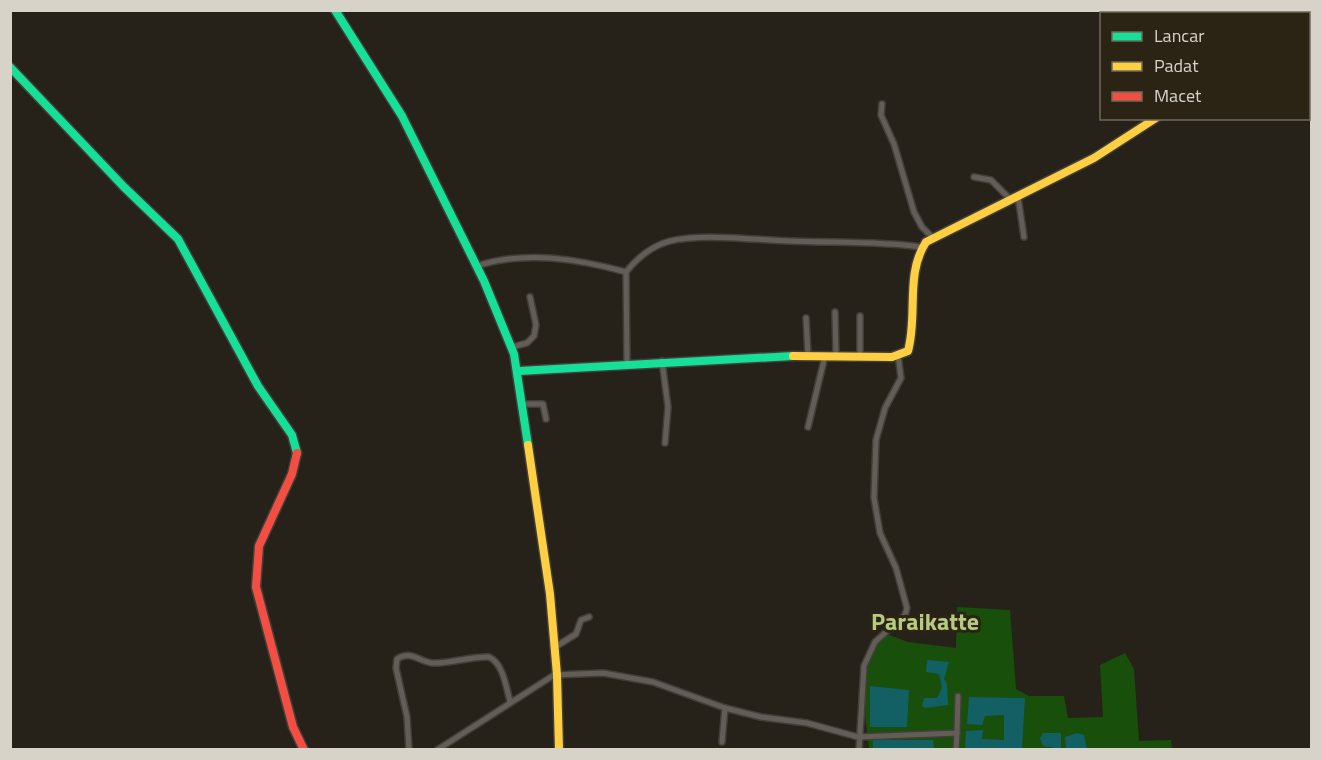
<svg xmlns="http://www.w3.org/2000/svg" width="1322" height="760" font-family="'Titillium Web',sans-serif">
<rect width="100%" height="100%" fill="#262219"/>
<path fill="#174f0b" d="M957,607l53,3 6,79 13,7h35l4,22 35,-1 -3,-52 25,-12 9,16 5,72 32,-1 1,9h-303l-4,-34 2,-59 14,-24 27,10 48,6z"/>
<g fill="#126064">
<path d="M927,660l22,2 -5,17 3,5 1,21 -23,3 -3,-2 2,-8h13l5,-10 -3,-14 -13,-2z"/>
<path d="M870,686l39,4 -2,37h-37z"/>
<path d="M969,697l56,1 -3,51h-57l1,-18 17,-1 -1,9 22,1v-25l-19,1 -3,9 -15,-1z"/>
<path d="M1043,733h18v16l-18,-3 -3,-8z"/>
<path d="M1077,733l7,2 3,14h-21l-1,-12z"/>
<path d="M873,740h60l1,9h-61z"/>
</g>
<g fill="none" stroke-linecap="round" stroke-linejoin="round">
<defs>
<g id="street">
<path d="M1308,38l4,-1"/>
<path d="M882,104l-1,11 13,29 20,68 8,15 10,10"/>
<path d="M974,177l17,3 20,20"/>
<path d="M1018,197l6,40"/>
<path d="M477,266c48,-16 101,-7 149,6"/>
<path d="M835,312l1,44"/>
<path d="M806,318l2,37"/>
<path d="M512,347l15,-4 7,-7 2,-11 -6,-28"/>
<path d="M860,357v-41"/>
<path d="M662,361l6,46 -3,36"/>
<path d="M627,363l-1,-91c12,-15 25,-26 44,-31 32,-8 84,-1 119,0 44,2 88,0 132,6"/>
<path d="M522,404h21l3,15"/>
<path d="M808,427l17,-71"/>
<path d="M555,647l21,-13 5,-14 8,-3"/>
<path d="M722,742l3,-34"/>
<path d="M409,750l-2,-33 -11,-49 1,-9c14,-9 21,2 35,4 19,1 38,-7 57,-6 14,6 17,30 21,44"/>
<path d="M437,750l117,-75 49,-2 50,9 72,26 36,9 46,6 51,14 99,-4 1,-37"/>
<path d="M859,750l5,-84 11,-24 30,-27 2,-7 -11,-40 -16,-35 -6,-35 2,-58 9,-32 16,-30 -3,-23"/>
<path d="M956,750l1,-17"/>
</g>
<g id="fast">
<path d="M335,10l67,106 82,165 30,73 14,91"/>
<path d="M10,67l114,120 54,52 80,147 34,49 5,18"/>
<path d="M519,371l274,-15"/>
</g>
<g id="slow">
<path d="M793,356l99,1 16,-6c10,-36 -3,-77 18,-109l168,-84 62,-40"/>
<path d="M528,445l22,149 7,81 2,75"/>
</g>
<path id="jam" d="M297,453l-5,21 -33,72 -3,41 37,140 11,23"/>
</defs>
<use href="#street" stroke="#423f39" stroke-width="8"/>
<use href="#fast" stroke="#423f39" stroke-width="11"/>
<use href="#slow" stroke="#423f39" stroke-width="11"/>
<use href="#jam" stroke="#423f39" stroke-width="11"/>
<use href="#street" stroke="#625e57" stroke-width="5"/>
<use href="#fast" stroke="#16e098" stroke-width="8"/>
<use href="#slow" stroke="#ffcf43" stroke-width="8"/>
<use href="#jam" stroke="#f24e42" stroke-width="8"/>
</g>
<g text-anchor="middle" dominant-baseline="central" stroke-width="6" stroke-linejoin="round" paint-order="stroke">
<g font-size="24" font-weight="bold" fill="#b6cb81" stroke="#2b2414">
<text x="925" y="621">Paraikatte</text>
</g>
</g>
<rect width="1322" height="760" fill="none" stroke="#d7d3c9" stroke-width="24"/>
<rect x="1100" y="12" width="210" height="108" fill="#2b2414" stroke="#706a5c" stroke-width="1.5"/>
<rect x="1112" y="32" width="30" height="9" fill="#16e098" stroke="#706a5c" stroke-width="1.5"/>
<text x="1154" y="42" font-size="18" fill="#d7d3c9">Lancar</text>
<rect x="1112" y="62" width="30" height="9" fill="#ffcf43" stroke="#706a5c" stroke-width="1.5"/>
<text x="1154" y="72" font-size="18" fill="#d7d3c9">Padat</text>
<rect x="1112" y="92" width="30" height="9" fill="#f24e42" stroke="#706a5c" stroke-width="1.5"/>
<text x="1154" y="102" font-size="18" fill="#d7d3c9">Macet</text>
</svg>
